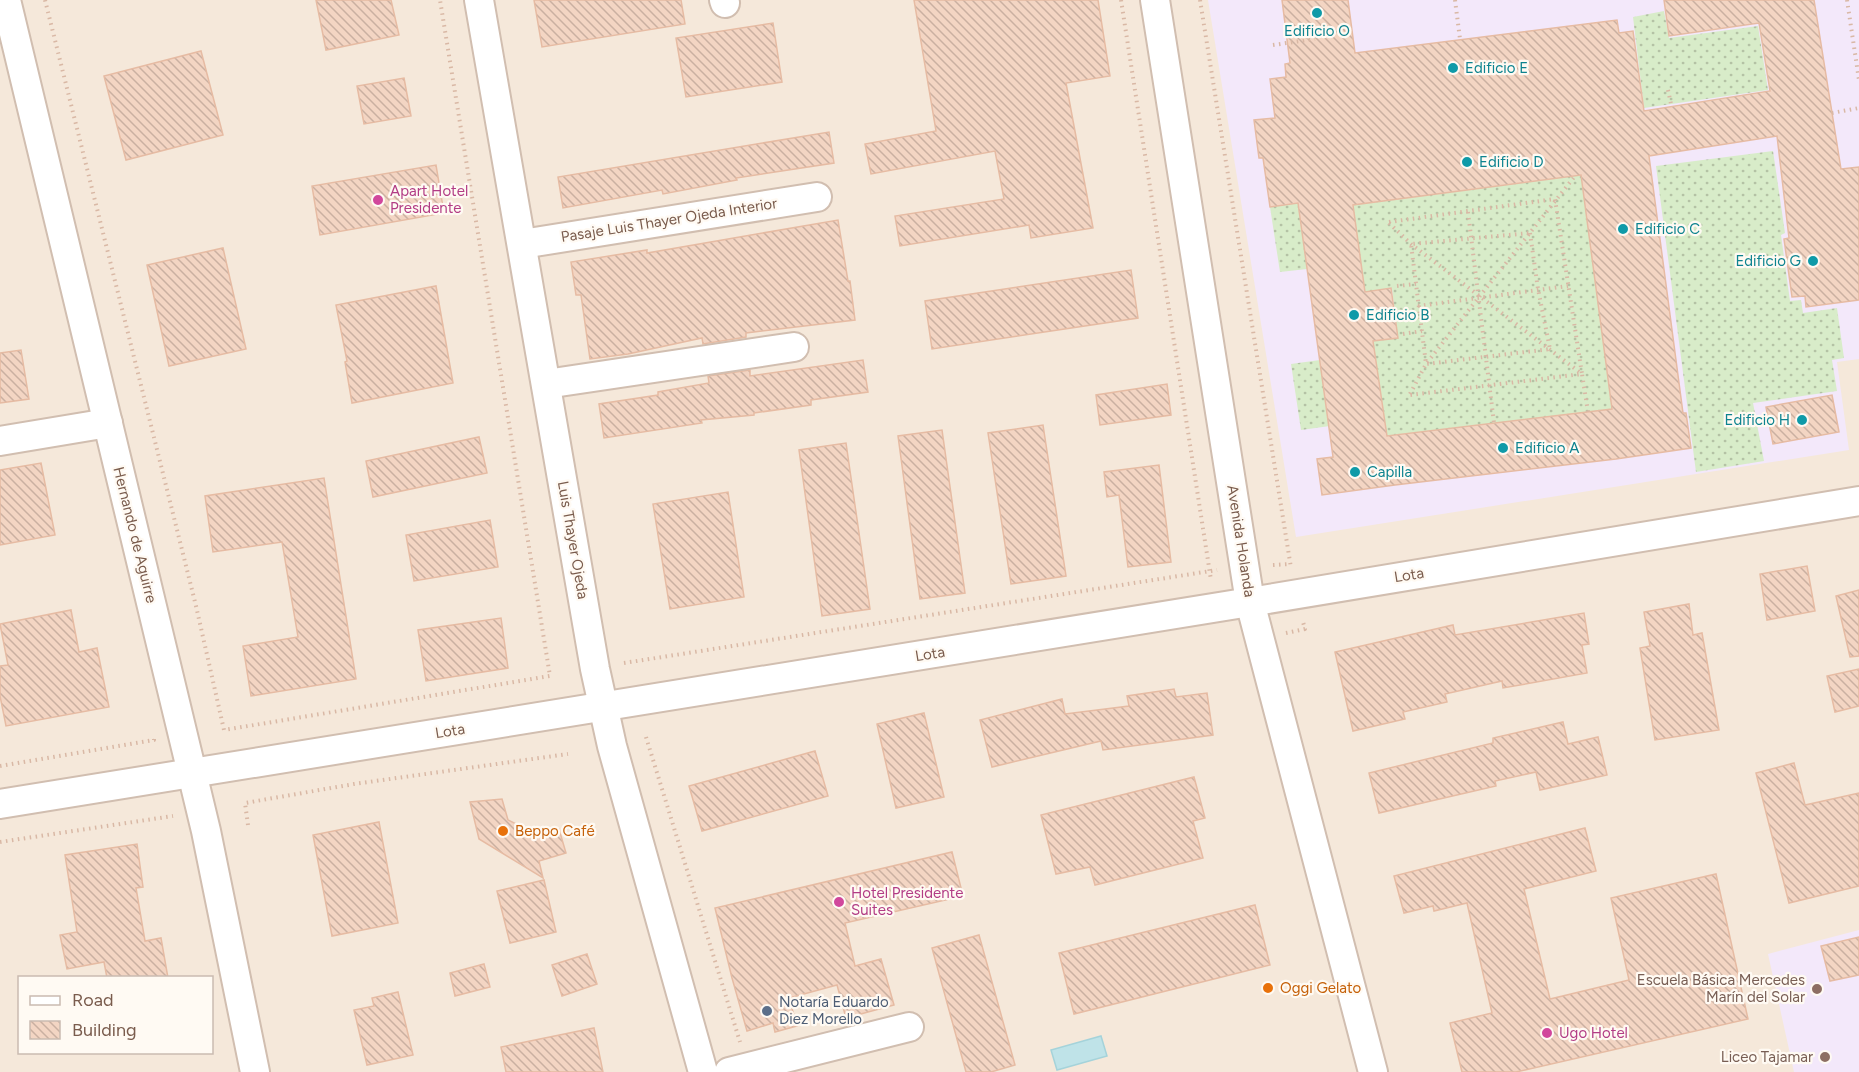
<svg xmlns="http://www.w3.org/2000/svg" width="1859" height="1072" font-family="Figtree,sans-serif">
<defs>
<pattern id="grass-dots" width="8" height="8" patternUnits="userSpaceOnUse" patternTransform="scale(1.5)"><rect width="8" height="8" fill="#d8ecc9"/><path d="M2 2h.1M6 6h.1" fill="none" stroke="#b4c2a5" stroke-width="1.8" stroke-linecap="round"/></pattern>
<pattern id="building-back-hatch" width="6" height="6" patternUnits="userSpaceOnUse" patternTransform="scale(1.5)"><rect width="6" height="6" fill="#f3d5c3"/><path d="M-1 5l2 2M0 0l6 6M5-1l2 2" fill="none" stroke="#cab0a1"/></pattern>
</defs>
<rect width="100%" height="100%" fill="#fdf6ec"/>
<path fill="#f5e8da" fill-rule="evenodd" d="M0,0h1859v1072h-1859zM20,978h192v74h-192z"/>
<g fill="#f3e8fa">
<path d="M1208,0h651v359l-22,3 12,88 -553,87z"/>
<path d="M1859,930v142h-65l-26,-118z"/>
</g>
<g fill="url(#grass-dots)">
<path d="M1664,11l5,27 89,-12 10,64 -124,18 -11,-91z"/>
<path d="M1773,151l12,82 -4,2 9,66 11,-1 2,13 34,-5 7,50 -12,2 5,31 -84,12 11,58 -68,11 -40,-306z"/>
<path d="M1581,175l31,234 -226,27 -13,-95 25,-3 -6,-49 -27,3 -12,-87z"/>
<path d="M1298,203l9,66 -27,3 -10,-65z"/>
<path d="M1320,360l10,66 -29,4 -10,-66z"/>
</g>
<path fill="#bfe3e8" stroke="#a5d3da" stroke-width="1.5" d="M1101,1036l6,20 -50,14 -6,-20z"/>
<g fill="url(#building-back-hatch)" stroke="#e6bba3" stroke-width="1.5" fill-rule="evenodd">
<path d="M316,0h75l8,35 -73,15z"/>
<path d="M534,0h147l4,24 -143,23z"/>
<path d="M914,0h184l12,76 -44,7 27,145 -62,10 -2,-13 -129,21 -5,-30 109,-17 -9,-48 -124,23 -6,-30 71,-13z"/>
<path d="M1282,0h66l7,53 262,-33 2,13 14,-2 11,80 126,-20 -11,-68 -90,13 -5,-36h150l27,169 18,-2v133l-53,7 -1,-11 -13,1 -8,-58 5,-1 -12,-102 -128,20 34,257h3l5,35 -75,11 -221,26 -73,10 -5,-36 16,-2 -35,-254 -28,4 -7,-49h-4l-5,-38 21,-2 -5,-39 16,-2 -1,-13 5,-1zM1581,175l31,234 -225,27 -14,-95 25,-3 -7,-50 -26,4 -12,-87z"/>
<path d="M773,23l9,59 -96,15 -10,-59z"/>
<path d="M201,51l22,84 -97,25 -22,-84z"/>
<path d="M404,78l7,38 -47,8 -7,-38z"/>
<path d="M829,132l5,31 -98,15 1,2 -74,14 -1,-4 -99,18 -5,-31z"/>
<path d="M436,165l8,48 -124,22 -8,-49z"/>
<path d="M838,220l10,61h2l5,39 -109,13v4l-43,7 -1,-6 -74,16 -38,5 -9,-64h-5l-5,-33 76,-12v3z"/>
<path d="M223,248l23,101 -77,17 -22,-101z"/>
<path d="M1131,270l7,48 -206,31 -7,-48z"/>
<path d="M436,286l17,97 -101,20 -7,-41 2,-1 -11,-56z"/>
<path d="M21,350l8,49 -29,4v-50z"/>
<path d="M863,360l5,32 -57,8v5l-57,8v2l-53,5 1,3 -98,15 -5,-34 59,-9v-3l51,-9 -1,-7 42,-6v6z"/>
<path d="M1167,384l4,31 -71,10 -4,-30z"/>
<path d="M1832,395l7,37 -66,12 -7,-37z"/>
<path d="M1043,425l23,151 -55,8 -23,-151z"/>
<path d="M942,430l23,163 -45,6 -22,-163z"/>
<path d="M479,437l8,36 -114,24 -7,-36z"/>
<path d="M846,443l24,166 -48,7 -23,-166z"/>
<path d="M41,463l14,72 -55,10v-75z"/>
<path d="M1159,465l12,97 -43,5 -9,-72 -12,2 -3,-25z"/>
<path d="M324,478l32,201 -105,17 -8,-50 55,-9 -16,-95 -69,10 -8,-56z"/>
<path d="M728,492l16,105 -74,12 -17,-105z"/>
<path d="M490,520l8,47 -84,14 -8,-46z"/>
<path d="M1807,566l8,45 -48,9 -7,-46z"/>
<path d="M1859,590v66l-9,1 -14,-61z"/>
<path d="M1689,604l4,31 9,-2 17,97 -64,10 -15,-92 10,-2 -6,-34z"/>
<path d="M71,610l8,42 18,-4 12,59 -103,19 -6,-30v-30l8,-1 -8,-41z"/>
<path d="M1584,613l5,31 -7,1 5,28 -84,15 -1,-7 -57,13 2,8 -44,10 2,7 -52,12 -18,-79 118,-27 2,10z"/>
<path d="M501,618l7,50 -82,13 -8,-51z"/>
<path d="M1859,669v37l-24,6 -8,-36z"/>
<path d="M1174,689l2,8 31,-4 6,42 -110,15 -2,-9 -109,26 -12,-47 82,-21 3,15 64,-8 -2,-10z"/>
<path d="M924,713l20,84 -48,11 -19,-84z"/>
<path d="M1563,722l5,22 30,-7 9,38 -67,15 -4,-18 -41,9 1,5 -117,27 -10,-40 124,-30v-5z"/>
<path d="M815,751l13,45 -126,35 -13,-45z"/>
<path d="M1794,763l11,42 54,-12v93l-70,17 -33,-130z"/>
<path d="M1194,777l11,41 -12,3 10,37 -108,27 -5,-18 -34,7 -15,-59z"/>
<path d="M502,799l6,21 24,12 27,-3 7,24 -27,8 4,17 -64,-39 -9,-37z"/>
<path d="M379,822l19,101 -66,13 -19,-101z"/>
<path d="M1585,828l11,43 -72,18 26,110 79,-19 -18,-82 105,-24 32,145 -232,53h-54l-12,-49 42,-10 -25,-110 -33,8 -1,-5 -29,7 -10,-37z"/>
<path d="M137,844l6,43 -7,1 9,53 16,-3 7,40h-61l-3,-16 -37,7 -7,-34 17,-3 -12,-77z"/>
<path d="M952,852l11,44 -118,27 10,43 26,-7 13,46 -48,13 -9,-33 -48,13 8,28 -22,6 -2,-9 -26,8 -15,-53 -17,-70z"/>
<path d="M544,880l12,52 -46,11 -13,-52z"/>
<path d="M1255,905l15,60 -196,49 -15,-61z"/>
<path d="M979,935l36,130 -24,7h-25l-34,-124z"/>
<path d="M1859,937v38l-29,6 -9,-35z"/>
<path d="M587,954l10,30 -35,12 -10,-31z"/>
<path d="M484,964l6,23 -35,9 -5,-23z"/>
<path d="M398,992l15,63 -46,10 -13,-55 20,-4 -2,-8z"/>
<path d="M594,1028l9,44h-97l-5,-25z"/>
</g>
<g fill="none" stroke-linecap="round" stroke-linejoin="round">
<defs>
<g id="minor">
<path d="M6,0l200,831 49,241"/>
<path d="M479,0l116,669 17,77 91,326"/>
<path d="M724,0l1,3"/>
<path d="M1155,0l95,602 123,470"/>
<path d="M522,244l295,-47"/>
<path d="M546,384l248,-37"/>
<path d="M0,441l108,-18"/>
<path d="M0,804l1250,-202 609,-101"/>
<path d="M729,1072l180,-45"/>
</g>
</defs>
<use href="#minor" stroke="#d1beb0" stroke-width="32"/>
<g stroke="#d9b8a5" stroke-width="4" stroke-dasharray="1.5 4.5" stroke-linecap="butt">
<path d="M45,0l151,606 28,124 326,-54 -110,-676"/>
<path d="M1121,0l90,580"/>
<path d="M1200,0l91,568"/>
<path d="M1455,0l5,39"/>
<path d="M1847,0l12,80"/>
<path d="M1273,45l42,-6"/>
<path d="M1668,90l3,14"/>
<path d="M1832,113l27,-5"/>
<path d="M1468,212l26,211"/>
<path d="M1389,222l166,-23 27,175 -172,21"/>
<path d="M1389,223l22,21 171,130 6,38"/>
<path d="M1530,233l8,56 12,60 -124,15 -15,-120z"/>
<path d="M1397,286l19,-2"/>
<path d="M1418,306l150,-20"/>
<path d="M1403,334l19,-3"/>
<path d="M1410,394l16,-30 149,-188"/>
<path d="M1273,565l17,-1"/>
<path d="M1286,633l19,-4 -2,-7"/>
<path d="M624,663l593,-93"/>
<path d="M646,737l94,305"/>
<path d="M0,766l154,-26v-1"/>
<path d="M248,825l-3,-22 109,-19 214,-30"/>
<path d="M0,842l173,-26"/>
</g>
<use href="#minor" stroke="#fff" stroke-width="28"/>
</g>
<g fill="#0f9aa8" stroke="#fffaf3" stroke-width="2">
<circle cx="1317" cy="13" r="6"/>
<circle cx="1453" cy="68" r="6"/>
<circle cx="1467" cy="162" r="6"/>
<circle cx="1623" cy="229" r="6"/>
<circle cx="1813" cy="261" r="6"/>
<circle cx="1354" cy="315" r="6"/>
<circle cx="1802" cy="420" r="6"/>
<circle cx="1503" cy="448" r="6"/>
<circle cx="1355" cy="472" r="6"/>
</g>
<g fill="#d1479c" stroke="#fffaf3" stroke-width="2">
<circle cx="378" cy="200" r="6"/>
<circle cx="839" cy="902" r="6"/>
<circle cx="1547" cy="1033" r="6"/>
</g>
<g fill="#e8710a" stroke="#fffaf3" stroke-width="2">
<circle cx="503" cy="831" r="6"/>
<circle cx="1268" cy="988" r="6"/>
</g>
<g fill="#8d6e63" stroke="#fffaf3" stroke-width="2">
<circle cx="1817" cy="989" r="6"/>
<circle cx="1825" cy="1057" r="6"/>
</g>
<circle fill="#5c6f8a" stroke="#fffaf3" stroke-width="2" cx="767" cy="1011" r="6"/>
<g text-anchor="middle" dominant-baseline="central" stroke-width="4.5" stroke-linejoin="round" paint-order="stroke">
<g font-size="15" fill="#0d838f" stroke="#fffaf3" text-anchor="start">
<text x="1317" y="31" text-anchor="middle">Edificio O</text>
<text x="1465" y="68">Edificio E</text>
<text x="1479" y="162">Edificio D</text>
<text x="1635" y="229">Edificio C</text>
<text x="1801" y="261" text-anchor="end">Edificio G</text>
<text x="1366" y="315">Edificio B</text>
<text x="1790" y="420" text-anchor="end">Edificio H</text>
<text x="1515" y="448">Edificio A</text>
<text x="1367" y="472">Capilla</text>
</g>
<g font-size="15" fill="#b23c85" stroke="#fffaf3" text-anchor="start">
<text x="390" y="191">Apart Hotel<tspan x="390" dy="17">Presidente</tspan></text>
<text x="851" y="893">Hotel Presidente<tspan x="851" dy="17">Suites</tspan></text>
<text x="1559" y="1033">Ugo Hotel</text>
</g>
<g font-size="15" fill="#7a5c4d" stroke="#fffaf3">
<text transform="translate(669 220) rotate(-9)">Pasaje Luis Thayer Ojeda Interior</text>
<text transform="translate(135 535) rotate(76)">Hernando de Aguirre</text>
<text transform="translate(573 540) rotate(80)">Luis Thayer Ojeda</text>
<text transform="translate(1241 541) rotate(81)">Avenida Holanda</text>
<text transform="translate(1409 575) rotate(-9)">Lota</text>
<text transform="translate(930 654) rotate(-9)">Lota</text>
<text transform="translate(450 731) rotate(-9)">Lota</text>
</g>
<g font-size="15" fill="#c56008" stroke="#fffaf3" text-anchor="start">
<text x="515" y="831">Beppo Café</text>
<text x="1280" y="988">Oggi Gelato</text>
</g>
<g font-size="15" fill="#785e54" stroke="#fffaf3" text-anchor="end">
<text x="1805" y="980">Escuela Básica Mercedes<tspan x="1805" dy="17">Marín del Solar</tspan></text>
<text x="1813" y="1057">Liceo Tajamar</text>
</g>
<g font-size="15" fill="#4e5e75" stroke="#fffaf3" text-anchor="start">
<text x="779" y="1002">Notaría Eduardo<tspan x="779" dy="17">Diez Morello</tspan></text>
</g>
</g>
<rect x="18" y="976" width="195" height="78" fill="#fffaf3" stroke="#cabbb1" stroke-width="1.5"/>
<rect x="30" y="996" width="30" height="9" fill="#ffffff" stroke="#cabbb1" stroke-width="1.5"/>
<text x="72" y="1006" font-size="18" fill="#7a5c4d">Road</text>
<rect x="30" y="1021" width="30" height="18" fill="url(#building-back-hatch)" stroke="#cabbb1" stroke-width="1.5"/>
<text x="72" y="1036" font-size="18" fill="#7a5c4d">Building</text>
</svg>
